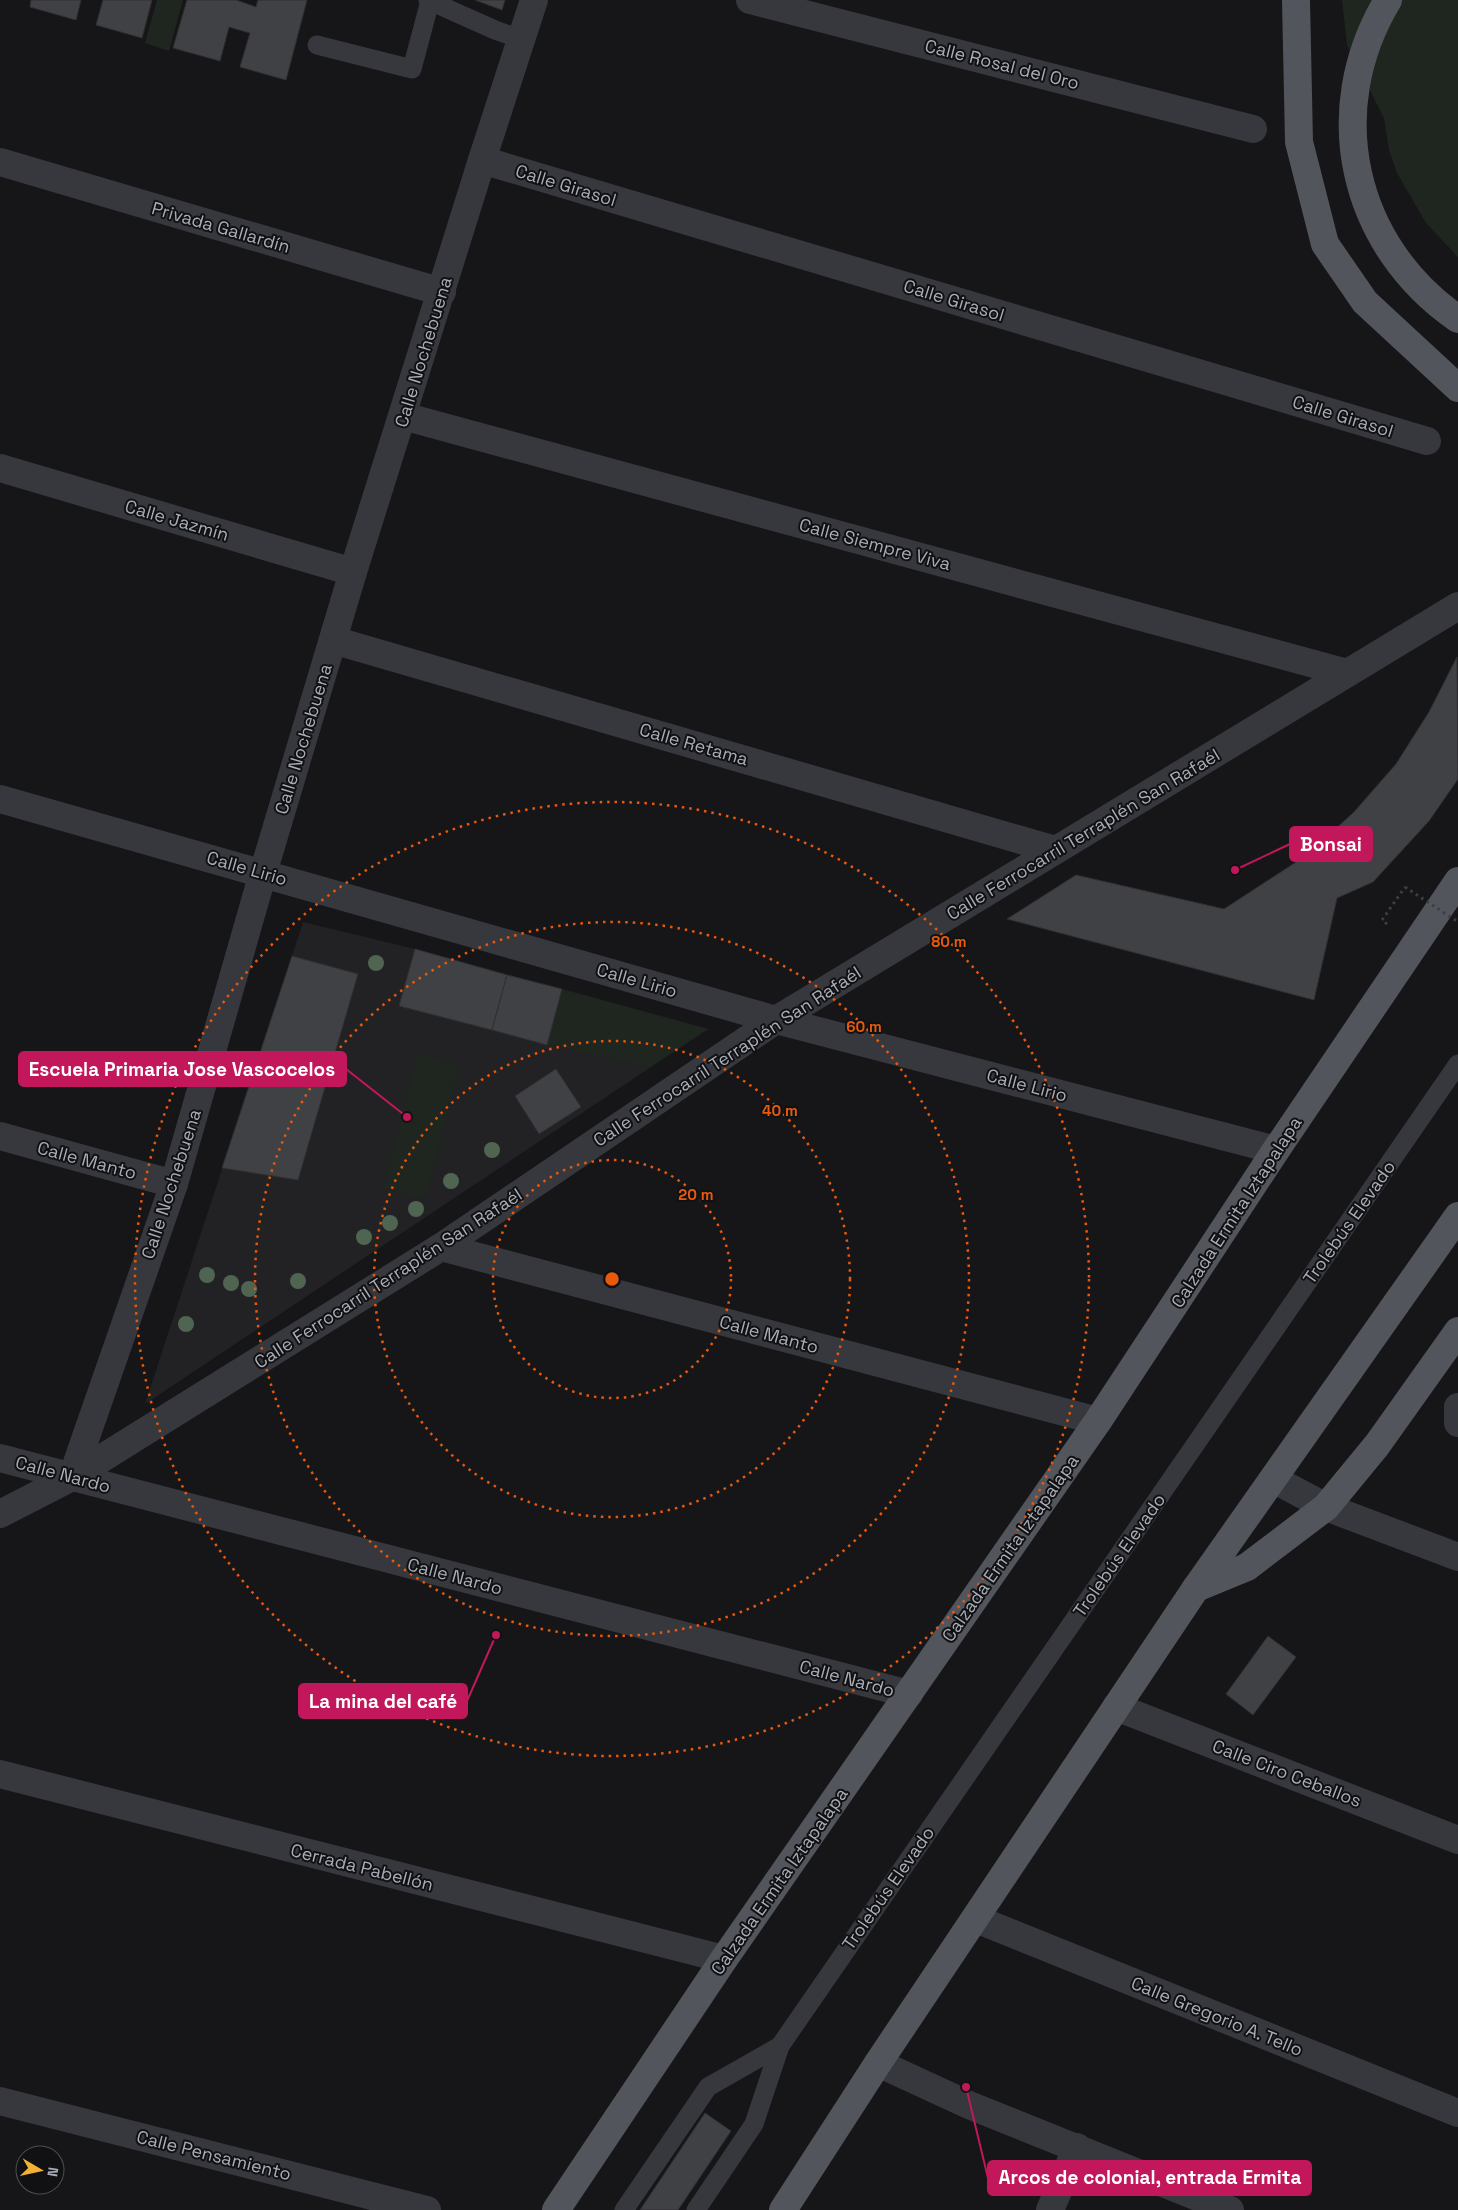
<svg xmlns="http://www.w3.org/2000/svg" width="1458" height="2210" font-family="'Space Grotesk',sans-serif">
<rect width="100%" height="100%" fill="#161618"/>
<path fill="#222225" d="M303,922l112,27 293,80 -563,375z"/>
<g fill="#1e261f">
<path d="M157,0h26l-14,51 -24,-8z"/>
<path d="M1342,0h116v257l-32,-34 -29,-50 -8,-23 -5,-32 -37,-73z"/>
<path d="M562,989l146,40 -58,38 -103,-22z"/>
<path d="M418,1054l42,11 -35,134 -42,-11z"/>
</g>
<g fill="#404145" stroke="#303034">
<path d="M31,0h50l-5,20 -46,-13z"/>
<path d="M103,0h49l-10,38 -46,-13z"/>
<path d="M187,0h49l20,7 2,-7h49l-21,80 -46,-13 10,-34 -21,-6 -9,34 -47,-13z"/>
<path d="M475,0h30l-3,10z"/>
<path d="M1457,657l1,122 -29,42 -56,61 -36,16 -23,102 -307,-81 69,-44 148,34 83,-54 47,-43 42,-48 33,-52z"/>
<path d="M415,949l92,26 -15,55 -93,-24z"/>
<path d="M292,956l66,18 -60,206 -76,-12z"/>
<path d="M507,975l55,14 -15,56 -55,-15z"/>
<path d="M556,1069l25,38 -42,27 -24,-38z"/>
<path d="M1268,1636l28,21 -43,58 -27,-21z"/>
<path d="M705,2113l26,18 -53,79h-38z"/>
</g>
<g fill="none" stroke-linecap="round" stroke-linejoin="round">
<path stroke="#3d3f44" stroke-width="3" stroke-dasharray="2.5 4" stroke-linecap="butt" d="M1387,924l-5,-4 23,-33"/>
<g stroke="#37383d" stroke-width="19">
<path d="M428,0l67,30 26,9"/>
<path d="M317,45l95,24 18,-68"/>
<path d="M624,2210l84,-123 72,-41"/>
<path d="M696,2210l58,-86 26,-78 678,-982"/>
</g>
<g stroke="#37383d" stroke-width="28">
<path d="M750,0l503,129"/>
<path d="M482,160l945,281"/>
<path d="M0,162l442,130"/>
<path d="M403,416l944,257"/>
<path d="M0,468l353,104"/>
<path d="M333,640l722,210"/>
<path d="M0,799l776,221 500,130"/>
<path d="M0,1136l174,48"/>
<path d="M441,1247l657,174"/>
<path d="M1458,1407v16"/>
<path d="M0,1458l909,236"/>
<path d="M72,1477l369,-230 335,-227 682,-414"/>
<path d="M1273,1479l53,28 132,50"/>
<path d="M1116,1707l342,133"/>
<path d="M0,1774l724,185"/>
<path d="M976,1919l482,194"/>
<path d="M878,2063l91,42 261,105"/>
<path d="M0,2101l427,109"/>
<path d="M1050,2210l27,-63"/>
</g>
<path stroke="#37383d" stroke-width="28" d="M0,1514l72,-37 102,-293 89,-311 90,-301 129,-412 52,-160"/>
<g stroke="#53555c" stroke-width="28">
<path d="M1296,0l3,142 26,102 40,58 93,86"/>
<path d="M1388,0c-67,111 -36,246 70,319"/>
<path d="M1196,1588l51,-21 79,-60 51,-62 81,-114"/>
<path d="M556,2210l168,-251 374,-538 178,-271 182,-269"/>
<path d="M783,2210l95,-147 318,-475 262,-372"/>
</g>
<path stroke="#3d3f44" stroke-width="3" stroke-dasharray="2.5 4" stroke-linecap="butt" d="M1405,887l53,35"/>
</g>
<g fill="#506452">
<circle cx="376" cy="963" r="8"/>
<circle cx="492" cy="1150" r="8"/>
<circle cx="451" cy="1181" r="8"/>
<circle cx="416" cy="1209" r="8"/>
<circle cx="390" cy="1223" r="8"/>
<circle cx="364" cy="1237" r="8"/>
<circle cx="207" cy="1275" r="8"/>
<circle cx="298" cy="1281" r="8"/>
<circle cx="231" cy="1283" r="8"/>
<circle cx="249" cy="1289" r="8"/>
<circle cx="186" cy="1324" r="8"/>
</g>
<g fill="none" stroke="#e8590c" stroke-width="2.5" stroke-dasharray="2.5 5">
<circle cx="612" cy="1279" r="119"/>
<circle cx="612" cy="1279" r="238"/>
<circle cx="612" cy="1279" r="357"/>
<circle cx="612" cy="1279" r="477"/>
</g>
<g text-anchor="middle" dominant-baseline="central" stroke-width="4" stroke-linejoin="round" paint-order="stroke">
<g font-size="18" fill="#a8adb8" stroke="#111113">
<text transform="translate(1002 64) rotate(14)">Calle Rosal del Oro</text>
<text transform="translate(566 185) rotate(17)">Calle Girasol</text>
<text transform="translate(221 227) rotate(16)">Privada Gallardín</text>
<text transform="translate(954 300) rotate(17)">Calle Girasol</text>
<text transform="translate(423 352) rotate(-73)">Calle Nochebuena</text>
<text transform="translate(1343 416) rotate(17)">Calle Girasol</text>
<text transform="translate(177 520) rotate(16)">Calle Jazmín</text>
<text transform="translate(875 544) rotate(15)">Calle Siempre Viva</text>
<text transform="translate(303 739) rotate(-73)">Calle Nochebuena</text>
<text transform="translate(694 744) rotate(16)">Calle Retama</text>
<text transform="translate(1083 834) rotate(-31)">Calle Ferrocarril Terraplén San Rafaél</text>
<text transform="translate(247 868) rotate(16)">Calle Lirio</text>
<text transform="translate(637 980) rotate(16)">Calle Lirio</text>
<text transform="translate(727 1056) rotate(-33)">Calle Ferrocarril Terraplén San Rafaél</text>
<text transform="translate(1027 1085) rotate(15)">Calle Lirio</text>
<text transform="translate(87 1160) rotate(15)">Calle Manto</text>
<text transform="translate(171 1184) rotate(-72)">Calle Nochebuena</text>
<text transform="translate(1236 1212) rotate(-57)">Calzada Ermita Iztapalapa</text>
<text transform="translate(1349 1222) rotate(-55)">Trolebús Elevado</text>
<text transform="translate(388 1278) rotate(-33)">Calle Ferrocarril Terraplén San Rafaél</text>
<text transform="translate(769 1334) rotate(15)">Calle Manto</text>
<text transform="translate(63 1474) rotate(15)">Calle Nardo</text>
<text transform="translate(1010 1548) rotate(-55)">Calzada Ermita Iztapalapa</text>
<text transform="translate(1119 1555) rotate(-55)">Trolebús Elevado</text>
<text transform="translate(455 1576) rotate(15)">Calle Nardo</text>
<text transform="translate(847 1678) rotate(15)">Calle Nardo</text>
<text transform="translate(1287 1773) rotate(21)">Calle Ciro Ceballos</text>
<text transform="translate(362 1867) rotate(14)">Cerrada Pabellón</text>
<text transform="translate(779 1881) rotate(-55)">Calzada Ermita Iztapalapa</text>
<text transform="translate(888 1888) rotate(-55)">Trolebús Elevado</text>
<text transform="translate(1217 2016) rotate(22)">Calle Gregorio A. Tello</text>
<text transform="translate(214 2155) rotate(14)">Calle Pensamiento</text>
</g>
</g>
<circle cx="612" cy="1279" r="8" fill="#e8590c" stroke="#111113" stroke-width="2.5"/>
<g font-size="15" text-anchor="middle" font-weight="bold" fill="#e8590c" stroke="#111113" stroke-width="4" stroke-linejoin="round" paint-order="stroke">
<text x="949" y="947">80 m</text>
<text x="864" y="1032">60 m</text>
<text x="780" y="1116">40 m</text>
<text x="696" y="1200">20 m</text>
</g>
<path fill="none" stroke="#c2185b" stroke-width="2" d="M1235 870L1290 844M407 1117L346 1069M496 1635L467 1701M966 2087L988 2178"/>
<g fill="#c2185b" stroke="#111113" stroke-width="2">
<circle cx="1235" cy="870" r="5"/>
<circle cx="407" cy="1117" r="5"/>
<circle cx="496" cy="1635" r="5"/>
<circle cx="966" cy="2087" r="5"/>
</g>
<g fill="#c2185b" stroke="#c2185b" stroke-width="2">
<rect x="1290" y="827" width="82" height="34" rx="5"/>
<rect x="19" y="1052" width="327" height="34" rx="5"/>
<rect x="299" y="1684" width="168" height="34" rx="5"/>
<rect x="988" y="2161" width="323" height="34" rx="5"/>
</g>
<g font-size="19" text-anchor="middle" font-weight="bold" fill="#fff">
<text x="1331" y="851">Bonsai</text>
<text x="182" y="1076">Escuela Primaria Jose Vascocelos</text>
<text x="383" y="1708">La mina del café</text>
<text x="1150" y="2184">Arcos de colonial, entrada Ermita</text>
</g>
<g transform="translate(40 2170) rotate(99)"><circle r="24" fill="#111113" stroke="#4d4f55"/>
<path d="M0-4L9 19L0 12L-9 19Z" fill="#f2b134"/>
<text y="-8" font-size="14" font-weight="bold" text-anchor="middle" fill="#a8adb8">N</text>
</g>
</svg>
